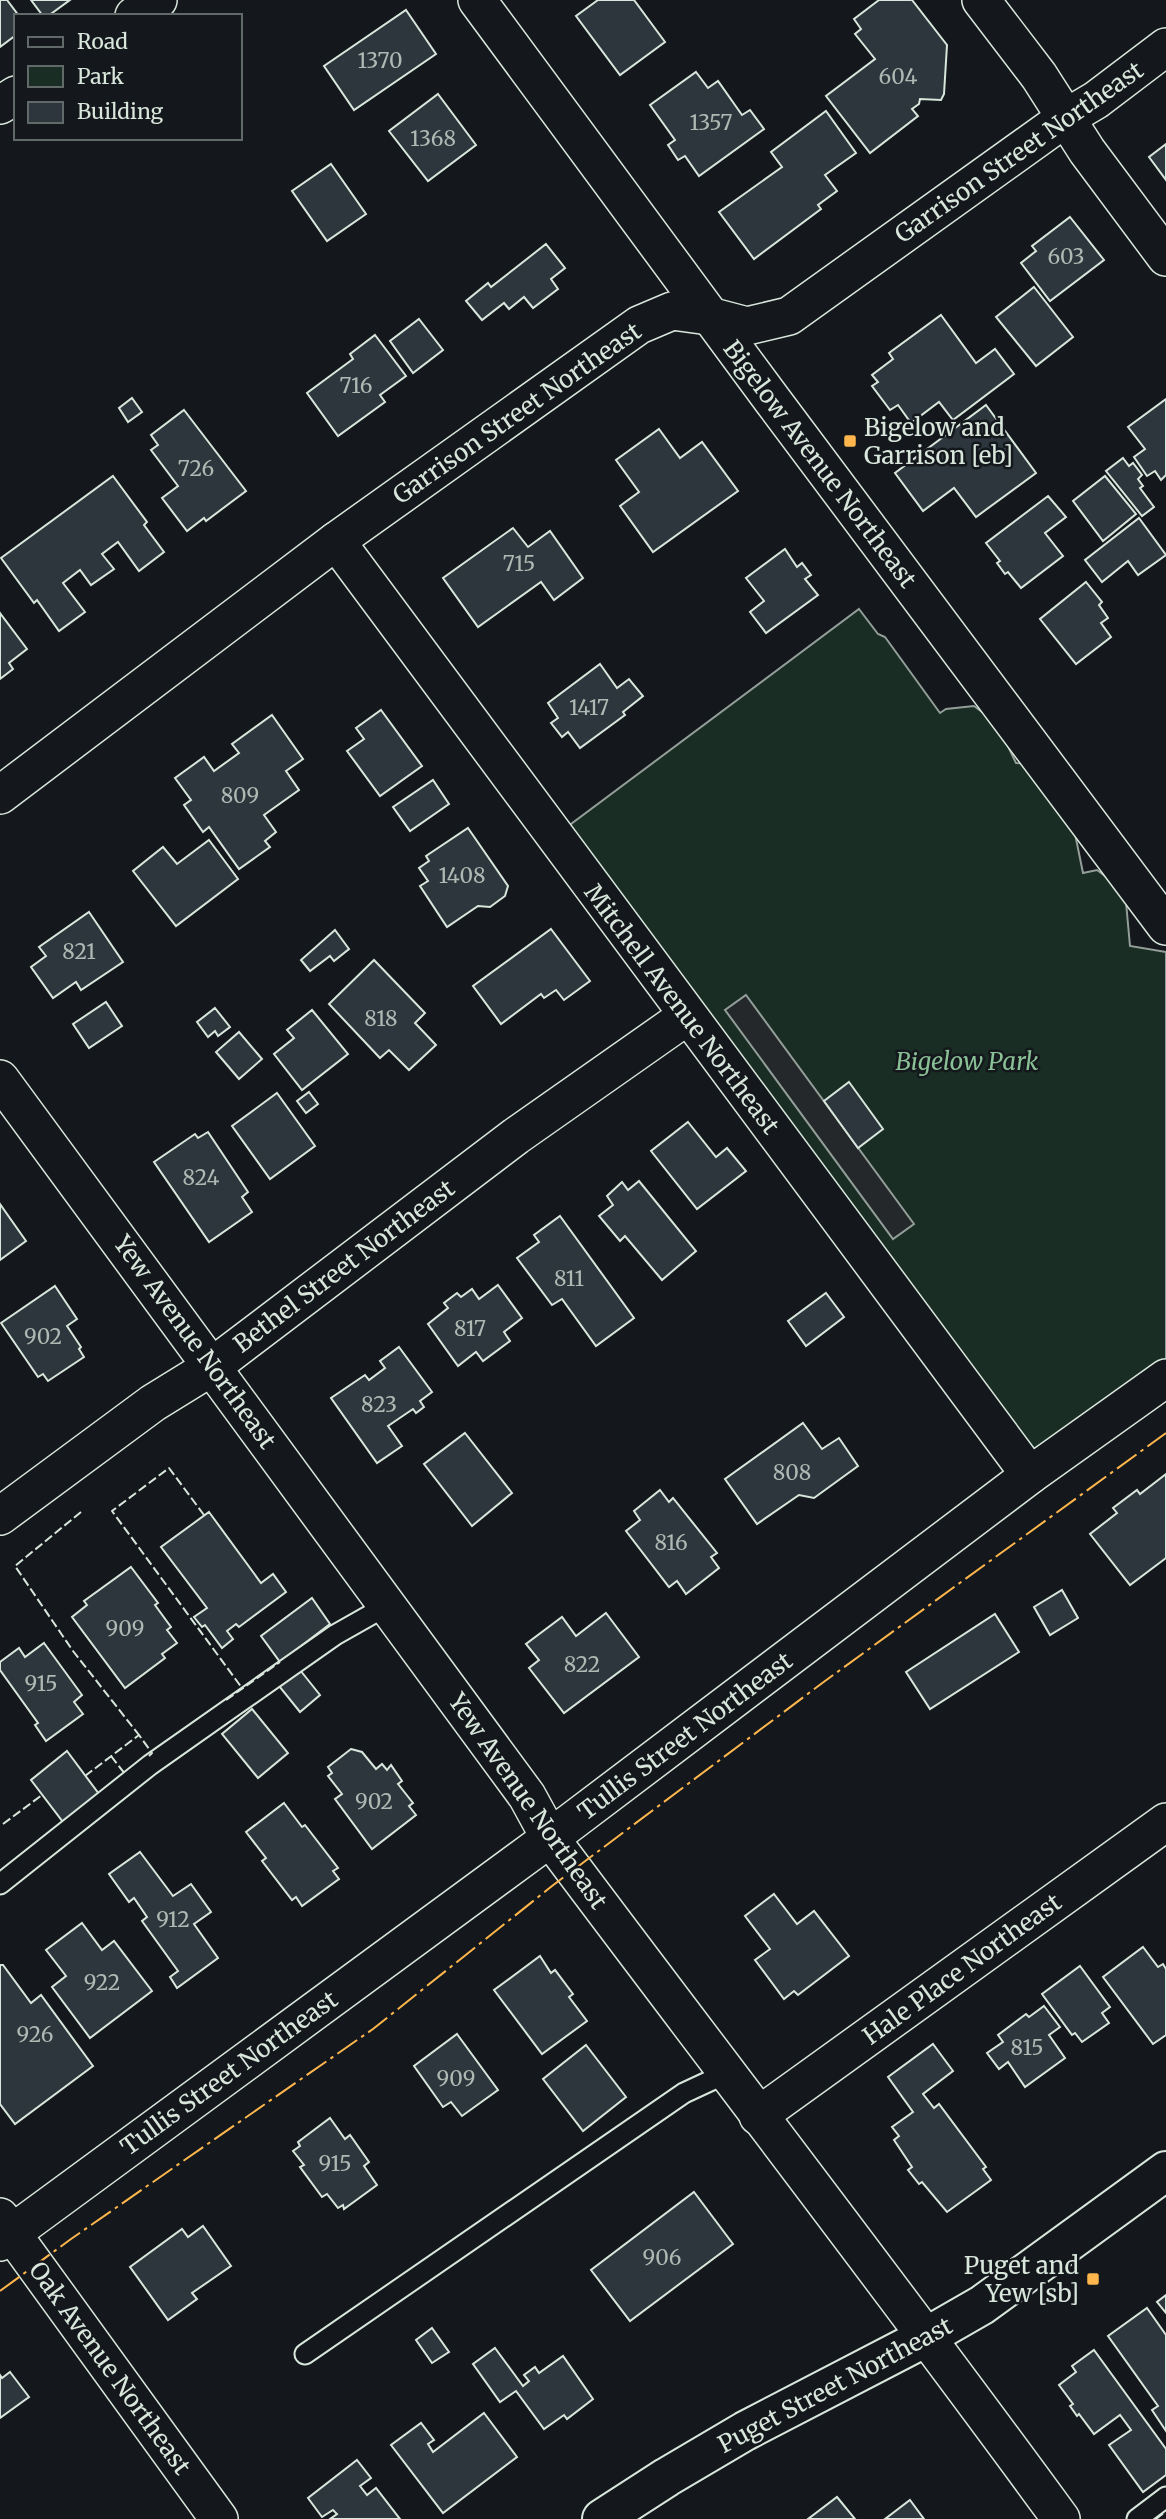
<svg xmlns="http://www.w3.org/2000/svg" width="1166" height="2519" font-family="Merriweather,serif">
<rect width="100%" height="100%" fill="#14181c"/>
<path fill="#1a2d24" stroke="#939e99" stroke-width="2" d="M859,609l19,25 7,3 55,76 6,-4 28,-3 23,17 19,40 20,1 36,55 11,54 14,-3 28,21 5,55 36,6v412l-131,98 -472,-632z"/>
<path fill="#24282b" stroke="#939e99" stroke-width="2" d="M746,995l168,229 -21,15 -168,-229z"/>
<g fill="#2c363c" stroke="#d8e6dc" stroke-width="2">
<path d="M0,0h7l12,16h-3v19l-16,12z"/>
<path d="M31,0h39l-22,16h-5z"/>
<path d="M598,0h36l31,42 -45,33 -44,-59z"/>
<path d="M879,0h33l35,45 -3,49 -3,6 -21,-1 -1,5 -7,5 6,7 -48,37 -44,-57 49,-37 -20,-25 6,-5 -7,-10z"/>
<path d="M406,10l30,44 -82,56 -30,-44z"/>
<path d="M696,72l12,16 10,-7 24,34 8,-5 14,19 -65,47 -14,-20 -7,4 -10,-15 7,-5 -25,-35z"/>
<path d="M438,94l38,51 -48,36 -39,-50z"/>
<path d="M826,111l30,42 -31,22 12,16 -19,14 3,4 -67,50 -35,-47 63,-45 -11,-15z"/>
<path d="M1166,144v36l-17,-23z"/>
<path d="M331,164l35,50 -39,27 -35,-50z"/>
<path d="M1070,217l34,43 -54,41 -29,-38 15,-12 -4,-5z"/>
<path d="M546,244l19,24 -14,11 7,10 -25,19 -9,-11 -15,12 -5,-6 -22,17 -16,-19 22,-18 3,4z"/>
<path d="M1034,287l39,50 -37,29 -40,-49z"/>
<path d="M941,315l35,48 19,-14 19,25 -61,46 -14,-18 -28,21 -13,-18 -8,5 -18,-24 6,-4 -6,-7 21,-16 -4,-6z"/>
<path d="M419,319l24,31 -30,23 -23,-32z"/>
<path d="M375,335l31,41 -26,19 5,7 -47,34 -31,-43 46,-34 -3,-5z"/>
<path d="M132,398l10,14 -14,10 -9,-14z"/>
<path d="M1166,399v76l-5,5 -6,-9 -8,5 -13,-19 11,-8 -17,-22z"/>
<path d="M986,405l50,68 -60,44 -22,-29 -31,23 -28,-38z"/>
<path d="M184,410l62,81 -40,30 -2,-3 -17,13 -25,-33 16,-12 -27,-36 7,-5 -7,-10z"/>
<path d="M659,429l21,29 22,-16 36,49 -85,61 -33,-46 19,-14 -23,-32z"/>
<path d="M1123,458l6,8 4,-3 9,12 -4,4 5,7 -3,2 14,19 -12,9 -36,-45z"/>
<path d="M113,476l34,46 -3,3 20,27 -25,19 -21,-29 -16,12 12,15 -23,16 -11,-15 -17,13 22,29 -26,19 -22,-31 -3,3 -33,-45z"/>
<path d="M1105,476l31,38 -33,27 -30,-40z"/>
<path d="M1048,496l18,21 -21,16 18,23 -42,32 -13,-16 -3,2 -8,-11 3,-2 -14,-18z"/>
<path d="M1139,518l27,37 -28,20 -10,-14 -26,21 -17,-22z"/>
<path d="M513,528l15,19 22,-16 33,47 -29,22 -13,-18 -63,45 -35,-49z"/>
<path d="M785,549l12,18 5,-4 9,12 -6,4 13,16 -52,38 -16,-21 14,-11 -18,-23z"/>
<path d="M1086,582l16,20 -3,3 9,13 -7,5 10,14 -35,27 -36,-45z"/>
<path d="M0,613l27,36 -18,14 4,6 -13,10z"/>
<path d="M600,664l17,24 12,-9 14,17 -20,16 2,3 -45,33 -12,-16 -6,5 -11,-14 7,-5 -10,-15z"/>
<path d="M381,710l41,56 -42,30 -33,-45 17,-12 -8,-11z"/>
<path d="M272,715l31,44 -17,12 13,19 -35,25 12,17 -11,9 5,6 -31,22 -30,-42 -6,5 -19,-27 7,-5 -16,-22 29,-21 10,14 25,-18 -7,-9z"/>
<path d="M433,780l16,24 -39,27 -17,-24z"/>
<path d="M468,828l40,58 -3,10 -15,11 -12,-1 -31,21 -27,-41 8,-5 -9,-13 10,-7 -3,-5z"/>
<path d="M209,840l29,39 -62,47 -43,-55 30,-24 14,17z"/>
<path d="M89,912l34,50 -42,28 -5,-8 -23,16 -22,-31 15,-11 -7,-9z"/>
<path d="M551,929l39,52 -26,19 -8,-10 -12,8 -3,-4 -40,30 -28,-38z"/>
<path d="M335,930l14,19 -15,12 -4,-5 -20,15 -9,-11z"/>
<path d="M374,960l51,53 -10,10 21,22 -27,25 -20,-20 -9,8 -51,-54z"/>
<path d="M106,1002l16,24 -33,22 -16,-24z"/>
<path d="M215,1008l15,19 -12,9 -3,-5 -7,6 -11,-15z"/>
<path d="M312,1010l36,44 -46,36 -28,-36 20,-16 -7,-8z"/>
<path d="M239,1032l23,27 -23,20 -23,-27z"/>
<path d="M849,1082l34,47 -25,19 -34,-47z"/>
<path d="M309,1092l9,12 -12,9 -9,-12z"/>
<path d="M277,1093l38,53 -45,33 -38,-53z"/>
<path d="M688,1122l28,35 11,-9 19,23 -49,38 -46,-58z"/>
<path d="M208,1132l40,60 -6,5 10,15 -43,30 -55,-80 41,-28 3,4z"/>
<path d="M639,1181l57,70 -34,29 -37,-44 -5,5 -21,-25 14,-11 -6,-9 15,-14 6,8z"/>
<path d="M0,1204l26,37 -26,19z"/>
<path d="M560,1216l74,102 -38,28 -34,-47 -10,6 -35,-47 22,-16 -5,-7z"/>
<path d="M498,1285l24,33 -18,14 6,9 -27,20 -7,-9 -18,14 -30,-42 20,-16 -4,-5 13,-10 4,4 11,-8 7,10z"/>
<path d="M55,1286l22,33 -10,7 14,21 -2,2 5,8 -36,24 -5,-7 -5,3 -37,-54z"/>
<path d="M826,1293l18,24 -38,29 -18,-25z"/>
<path d="M399,1347l33,45 -12,9 4,6 -8,6 -3,-4 -25,17 14,20 -25,17 -46,-65 34,-23 4,5 16,-12 -5,-7z"/>
<path d="M803,1423l19,26 17,-11 19,28 -44,32 -15,-3 -42,29 -32,-45z"/>
<path d="M465,1433l47,60 -40,33 -48,-62z"/>
<path d="M1166,1474v84l-36,27 -40,-51 27,-21 -4,-5 24,-18 3,4z"/>
<path d="M660,1490l9,12 4,-4 44,55 -6,4 8,11 -33,26 -9,-13 -8,6 -43,-56 14,-11 -6,-9z"/>
<path d="M209,1512l52,71 12,-9 13,18 -47,35 -3,-3 -9,7 6,8 -11,9 -17,-23 -3,2 -8,-10 13,-9 -46,-61z"/>
<path d="M131,1567l27,36 -3,2 16,22 -4,3 10,13 -15,11 3,4 -40,30 -53,-71 15,-12 -3,-4z"/>
<path d="M1062,1590l16,28 -28,17 -16,-28z"/>
<path d="M312,1598l18,26 -50,38 -19,-26z"/>
<path d="M606,1613l33,44 -75,56 -35,-45 10,-8 -13,-16 36,-27 14,19z"/>
<path d="M995,1614l24,38 -89,57 -24,-37z"/>
<path d="M44,1643l38,52 -8,7 9,12 -37,27 -11,-16 3,-2 -38,-53v-8l19,-14 6,9z"/>
<path d="M300,1670l20,25 -20,17 -21,-26z"/>
<path d="M252,1709l36,44 -30,25 -36,-44z"/>
<path d="M351,1749l11,3 14,17 6,-5 5,6 4,-5 11,16 -4,3 15,19 -4,3 7,9 -44,34 -37,-50 7,-5 -14,-18 4,-3 -4,-6z"/>
<path d="M67,1751l32,43 -36,28 -32,-42z"/>
<path d="M284,1803l18,24 3,-2 33,43 -5,3 6,8 -37,27 -6,-9 -4,3 -30,-39 4,-3 -20,-26z"/>
<path d="M140,1852l33,44 18,-12 20,28 -17,12 24,34 -41,30 -7,-11 8,-6 -36,-50 5,-4 -13,-19 -5,4 -20,-28z"/>
<path d="M774,1894l23,30 17,-13 35,45 -51,39 -4,-4 -10,8 -29,-39 15,-11 -25,-33z"/>
<path d="M82,1923l20,27 12,-9 38,50 -62,47 -38,-51 14,-11 -20,-26z"/>
<path d="M1143,1947l15,20 5,-3 3,5v66l-13,9 -50,-67z"/>
<path d="M540,1956l11,17 4,-3 18,24 -4,3 18,24 -45,33 -48,-64z"/>
<path d="M0,1965h3l28,38 10,-8 52,71 -78,58 -15,-20z"/>
<path d="M1080,1966l30,41 -8,6 7,10 -27,19 -7,-9 -3,2 -30,-41z"/>
<path d="M1044,2006l16,21 -11,8 16,23 -40,29 -17,-25 -9,7 -12,-16 16,-11 -5,-7 28,-21 3,3z"/>
<path d="M457,2034l41,56 -36,26 -11,-14 -8,5 -29,-41z"/>
<path d="M933,2044l20,27 -30,23 11,14 5,-4 47,63 -3,2 8,11 -44,32 -25,-30 -3,2 -11,-14 4,-3 -18,-27 5,-4 -7,-9 21,-15 -25,-35z"/>
<path d="M586,2045l40,52 -43,34 -40,-52z"/>
<path d="M330,2118l15,21 5,-4 19,27 -5,4 13,19 -33,24 -1,-4 -5,3 -11,-14 -5,3 -22,-30 4,-2 -11,-14 7,-5 -2,-4z"/>
<path d="M694,2192l39,52 -103,77 -39,-51z"/>
<path d="M203,2226l28,40 -39,27 5,6 -29,21 -38,-53 52,-38 6,8z"/>
<path d="M1166,2295v18l-9,-11z"/>
<path d="M1147,2308l19,27v96l-14,-21 6,-4 -50,-70z"/>
<path d="M432,2328l17,24 -17,11 -16,-23z"/>
<path d="M495,2348l28,38 6,-5 -5,-6 11,-8 4,6 24,-17 30,43 -26,20 -3,-4 -20,14 -28,-38 -16,11 -27,-38z"/>
<path d="M1094,2350l72,99v26l-23,17 -34,-47 22,-15 -11,-15 -26,19 -15,-20 -2,2 -7,-10 3,-2 -14,-19 17,-13 -4,-6z"/>
<path d="M10,2372l19,25 -29,21v-43l2,3z"/>
<path d="M484,2413l33,44 -74,56 -52,-68 30,-22 13,17 -6,4 5,8z"/>
<path d="M357,2460l14,18 -11,8 7,9 9,-7 24,31h-70l7,-5 -4,-4 -11,7 -14,-19z"/>
<path d="M837,2497l18,22h-47z"/>
<path d="M910,2500l14,19h-39z"/>
</g>
<g fill="none" stroke-linecap="round" stroke-linejoin="round">
<defs>
<g id="lane">
<path d="M0,1884l150,-119 185,-130 53,-30"/>
<path d="M305,2354l379,-261 43,-20"/>
<path d="M1137,2519l29,-22"/>
</g>
<g id="street">
<path d="M477,0l296,401 393,525"/>
<path d="M981,0l58,76 48,75 79,106"/>
<path d="M134,16l24,-16"/>
<path d="M0,105l16,-10"/>
<path d="M336,541l694,934"/>
<path d="M0,795l336,-254 303,-216 33,-14 37,5 38,10 42,-10 275,-197 32,-19 70,-53"/>
<path d="M0,1079l527,717 23,42c170,227 344,452 511,681"/>
<path d="M0,1516l153,-113 60,-37 303,-230 171,-120"/>
<path d="M758,2116l408,-294"/>
<path d="M0,2217l219,302"/>
<path d="M0,2242l550,-404 480,-363 136,-97"/>
</g>
<path id="secondary" d="M602,2519l65,-42 78,-46 183,-95 54,-31 184,-134"/>
</defs>
<use href="#lane" stroke="#d8e6dc" stroke-width="23"/>
<use href="#street" stroke="#d8e6dc" stroke-width="40"/>
<use href="#secondary" stroke="#d8e6dc" stroke-width="42"/>
<use href="#lane" stroke="#14181c" stroke-width="19"/>
<use href="#street" stroke="#14181c" stroke-width="37"/>
<use href="#secondary" stroke="#14181c" stroke-width="38"/>
<g stroke="#d8e6dc" stroke-width="2" stroke-dasharray="9 3.5" stroke-linecap="butt">
<path d="M81,1512l-66,54 58,85 66,84"/>
<path d="M204,1515l-35,-47 -57,43 130,177"/>
<path d="M226,1700l54,-38"/>
<path d="M111,1756l14,18 2,-1"/>
<path d="M85,1776l54,-41 13,18 -3,3"/>
<path d="M3,1824l39,-29"/>
<path d="M1156,2519l10,-8"/>
</g>
<path stroke="#ffb74d" stroke-width="2" stroke-dasharray="24 5 3.5 5" stroke-linecap="butt" d="M0,2291l71,-52 302,-210 179,-143 273,-205 341,-248"/>
</g>
<g fill="#ffb74d" stroke="#14181c" stroke-width="2.5">
<rect x="843" y="434" width="14" height="14" rx="3.5"/>
<rect x="1086" y="2272" width="14" height="14" rx="3.5"/>
</g>
<g text-anchor="middle" dominant-baseline="central" stroke-width="5" stroke-linejoin="round" paint-order="stroke">
<g font-size="21" fill="#adbab4">
<text x="380" y="60">1370</text>
<text x="898" y="76">604</text>
<text x="711" y="122">1357</text>
<text x="433" y="138">1368</text>
<text x="1066" y="256">603</text>
<text x="356" y="385">716</text>
<text x="196" y="468">726</text>
<text x="519" y="563">715</text>
<text x="589" y="707">1417</text>
<text x="240" y="795">809</text>
<text x="462" y="875">1408</text>
<text x="79" y="951">821</text>
<text x="381" y="1018">818</text>
<text x="201" y="1177">824</text>
<text x="569" y="1278">811</text>
<text x="470" y="1328">817</text>
<text x="43" y="1336">902</text>
<text x="379" y="1404">823</text>
<text x="792" y="1472">808</text>
<text x="671" y="1542">816</text>
<text x="125" y="1628">909</text>
<text x="582" y="1664">822</text>
<text x="41" y="1683">915</text>
<text x="374" y="1801">902</text>
<text x="173" y="1919">912</text>
<text x="102" y="1982">922</text>
<text x="35" y="2034">926</text>
<text x="1027" y="2047">815</text>
<text x="456" y="2078">909</text>
<text x="335" y="2163">915</text>
<text x="662" y="2257">906</text>
</g>
<g font-size="24" fill="#d8e6dc" stroke="#14181c">
<text transform="translate(1019 152) rotate(-35)">Garrison Street Northeast</text>
<text transform="translate(517 413) rotate(-35)">Garrison Street Northeast</text>
<text transform="translate(820 464) rotate(53)">Bigelow Avenue Northeast</text>
<text transform="translate(682 1009) rotate(53)">Mitchell Avenue Northeast</text>
<text transform="translate(344 1266) rotate(-37)">Bethel Street Northeast</text>
<text transform="translate(195 1342) rotate(54)">Yew Avenue Northeast</text>
<text transform="translate(685 1736) rotate(-37)">Tullis Street Northeast</text>
<text transform="translate(528 1801) rotate(55)">Yew Avenue Northeast</text>
<text transform="translate(962 1969) rotate(-36)">Hale Place Northeast</text>
<text transform="translate(229 2073) rotate(-36)">Tullis Street Northeast</text>
<text transform="translate(110 2368) rotate(54)">Oak Avenue Northeast</text>
<text transform="translate(835 2385) rotate(-28)">Puget Street Northeast</text>
</g>
<g font-size="24" fill="#d8e6dc" stroke="#14181c" text-anchor="start">
<text x="864" y="427">Bigelow and<tspan x="864" dy="28">Garrison [eb]</tspan></text>
<text x="1079" y="2265" text-anchor="end">Puget and<tspan x="1079" dy="28">Yew [sb]</tspan></text>
</g>
<g font-size="24" font-style="italic" fill="#8ac095" stroke="#14181c">
<text x="967" y="1061">Bigelow Park</text>
</g>
</g>
<rect x="14" y="14" width="228" height="126" fill="#14181c" stroke="#626a69" stroke-width="2"/>
<rect x="28" y="37" width="35" height="10" fill="#14181c" stroke="#626a69" stroke-width="2"/>
<text x="77" y="49" font-size="21" fill="#d8e6dc">Road</text>
<rect x="28" y="66" width="35" height="21" fill="#1a2d24" stroke="#626a69" stroke-width="2"/>
<text x="77" y="84" font-size="21" fill="#d8e6dc">Park</text>
<rect x="28" y="102" width="35" height="21" fill="#2c363c" stroke="#626a69" stroke-width="2"/>
<text x="77" y="119" font-size="21" fill="#d8e6dc">Building</text>
</svg>
